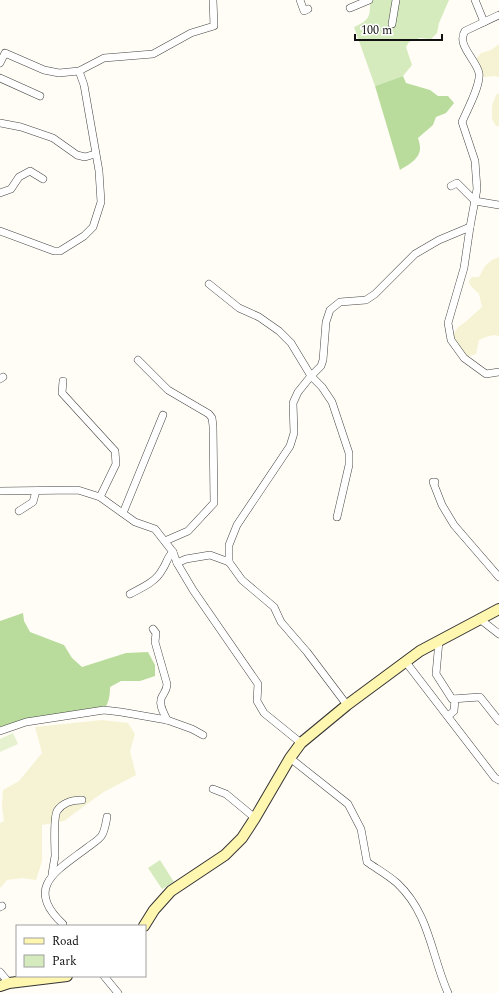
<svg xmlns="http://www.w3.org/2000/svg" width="499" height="993" font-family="Spectral,serif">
<rect width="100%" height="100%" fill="#fffdf5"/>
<g fill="#f6f3d4">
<path d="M499,44v33l-4,-1 -11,1 -5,-4 -3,-14 5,-6 10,-3z"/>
<path d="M499,93v33h-3l-4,-7v-13l4,-11z"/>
<path d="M499,257v79l-5,-1 -8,2 -7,3 -3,14 -12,4 -12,-21 6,-10 5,-3 19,-17 -3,-13 -9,-9 -1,-4 3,-4h7l6,-11 7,-6z"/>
<path d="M102,720l26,3 7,11 -5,17 6,24 -34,18 -38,28 -22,4v36l-6,19 -14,-2 -15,2 -7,8v-65l4,-2 -2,-15 1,-16 16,-9 23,-28 -7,-26z"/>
</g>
<g fill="#d5ebbd">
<path d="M370,0h79l-10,23 -2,10 -6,6 -11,-1 -11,4 -3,5 6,18 -9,11 -28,10 -21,-59c16,-7 16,-10 16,-27z"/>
<path d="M160,860l14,22 -12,7 -14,-21z"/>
</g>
<g fill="#b9dc9c">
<path d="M403,76l3,7 24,7 8,6h10l6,7 -8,10 -10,4 -3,8 -15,13c1,3 2,7 2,10 0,11 -12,17 -20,22l-25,-84z"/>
<path d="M23,613l1,8 6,11 34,13 8,13 10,9 44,-14 22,-1 7,13v11l-15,5h-19l-11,6c0,9 -1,15 -6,23l-36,5 -68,16v-110z"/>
</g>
<path fill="#e6f2cf" d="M13,733l5,11 -18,8v-13z"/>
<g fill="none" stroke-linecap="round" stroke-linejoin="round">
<defs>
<g id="street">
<path d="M300,0l4,11 4,-2"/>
<path d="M475,0l9,22"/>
<path d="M350,8l19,-8"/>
<path d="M392,24l4,-24"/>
<path d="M0,63l5,-10 39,17 15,3 20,-2 25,-13 49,-4 38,-21 23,-7 -1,-26"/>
<path d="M0,78l40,18"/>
<path d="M0,123l21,4 32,11 24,17 8,2 10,-3"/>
<path d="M451,186l6,-3 18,18 24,4"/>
<path d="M0,193l11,-4 8,-12 11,-6 13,8"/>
<path d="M470,227l-6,41 -16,55 3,17 13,18 22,16 13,-2"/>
<path d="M0,231l54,20h6l24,-15 9,-9 8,-25 -2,-31 -15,-86 -5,-14"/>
<path d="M209,284l30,24 20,9 20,14 12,12 20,33 11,11 10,15 17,51v12l-12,52"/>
<path d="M138,360l30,30 41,24 3,4 1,8 1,77 -26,28 -23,10"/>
<path d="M0,379l3,-2"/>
<path d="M63,381l-1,12 53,58 1,13 -16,33"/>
<path d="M435,482h-2l9,23 12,20 45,52"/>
<path d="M0,491l78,-1 22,7 35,25 20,7 18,23 4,11 16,27 65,94 -1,17 7,12 37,30"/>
<path d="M19,511l14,-9 3,-11"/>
<path d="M123,513l40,-98"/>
<path d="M229,562v-17l8,-20 53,-79 4,-13 -1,-30 5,-11 13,-16 10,-10 2,-6 3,-38 4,-12 10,-8 26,-2 9,-6 40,-40 24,-14 31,-13 7,-38 -2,-28 -13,-39c5,-12 19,-37 17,-49 -3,-14 -23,-28 -14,-42l34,-16"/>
<path d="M177,563l9,-4 24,-4 19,7 13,18 32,27 7,15 26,30 40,53"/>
<path d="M130,594c11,-6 26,-12 32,-24 5,-7 5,-13 11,-18"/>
<path d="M481,620l18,14"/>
<path d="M153,629l3,4 -1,9 12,42c0,7 -4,9 -6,15 -2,7 3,14 6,21"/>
<path d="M439,641l-3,33 16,25 28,-2 19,24"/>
<path d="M405,661l90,117 4,2"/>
<path d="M448,716l6,-5 1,-12"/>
<path d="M0,731l26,-9 78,-12 17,2 46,8 25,9 11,6"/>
<path d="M290,758l58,46 13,25 6,33c10,7 21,13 30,21 33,31 34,72 51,110"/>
<path d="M213,789l13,5 29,24"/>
<path d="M52,874c1,-6 2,-12 3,-18 0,-10 -2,-37 2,-45 6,-9 15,-11 25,-11"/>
<path d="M0,907l2,-1"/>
<path d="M62,926l1,-2c-40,-37 -5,-54 25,-77 4,-3 12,-8 14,-12 3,-5 4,-13 5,-18"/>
<path d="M0,972l9,11"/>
<path d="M104,976l14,17"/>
</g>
<g id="secondary">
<path d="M144,926l10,-16 17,-19 54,-36 17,-17 13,-20 35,-60 11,-15 46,-38 73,-54 79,-42"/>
<path d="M0,986l9,-3 58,-7"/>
</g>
</defs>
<use href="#street" stroke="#444" stroke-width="8"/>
<use href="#secondary" stroke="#333" stroke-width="12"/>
<use href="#street" stroke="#fff" stroke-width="7"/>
<use href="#secondary" stroke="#fff6b0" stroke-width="10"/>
</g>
<rect x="16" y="925" width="130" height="52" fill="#ffffff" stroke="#a0a0a0"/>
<rect x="24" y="938" width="20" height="6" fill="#fff6b0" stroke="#a0a0a0"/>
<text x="52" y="945" font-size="12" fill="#111111">Road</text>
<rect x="24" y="955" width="20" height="12" fill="#d5ebbd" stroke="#a0a0a0"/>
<text x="52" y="965" font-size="12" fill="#111111">Park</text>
<path d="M355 34v6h87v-6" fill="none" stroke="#111111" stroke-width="2"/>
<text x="361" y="34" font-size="12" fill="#111111" stroke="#ffffff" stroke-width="3" paint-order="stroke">100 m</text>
</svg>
